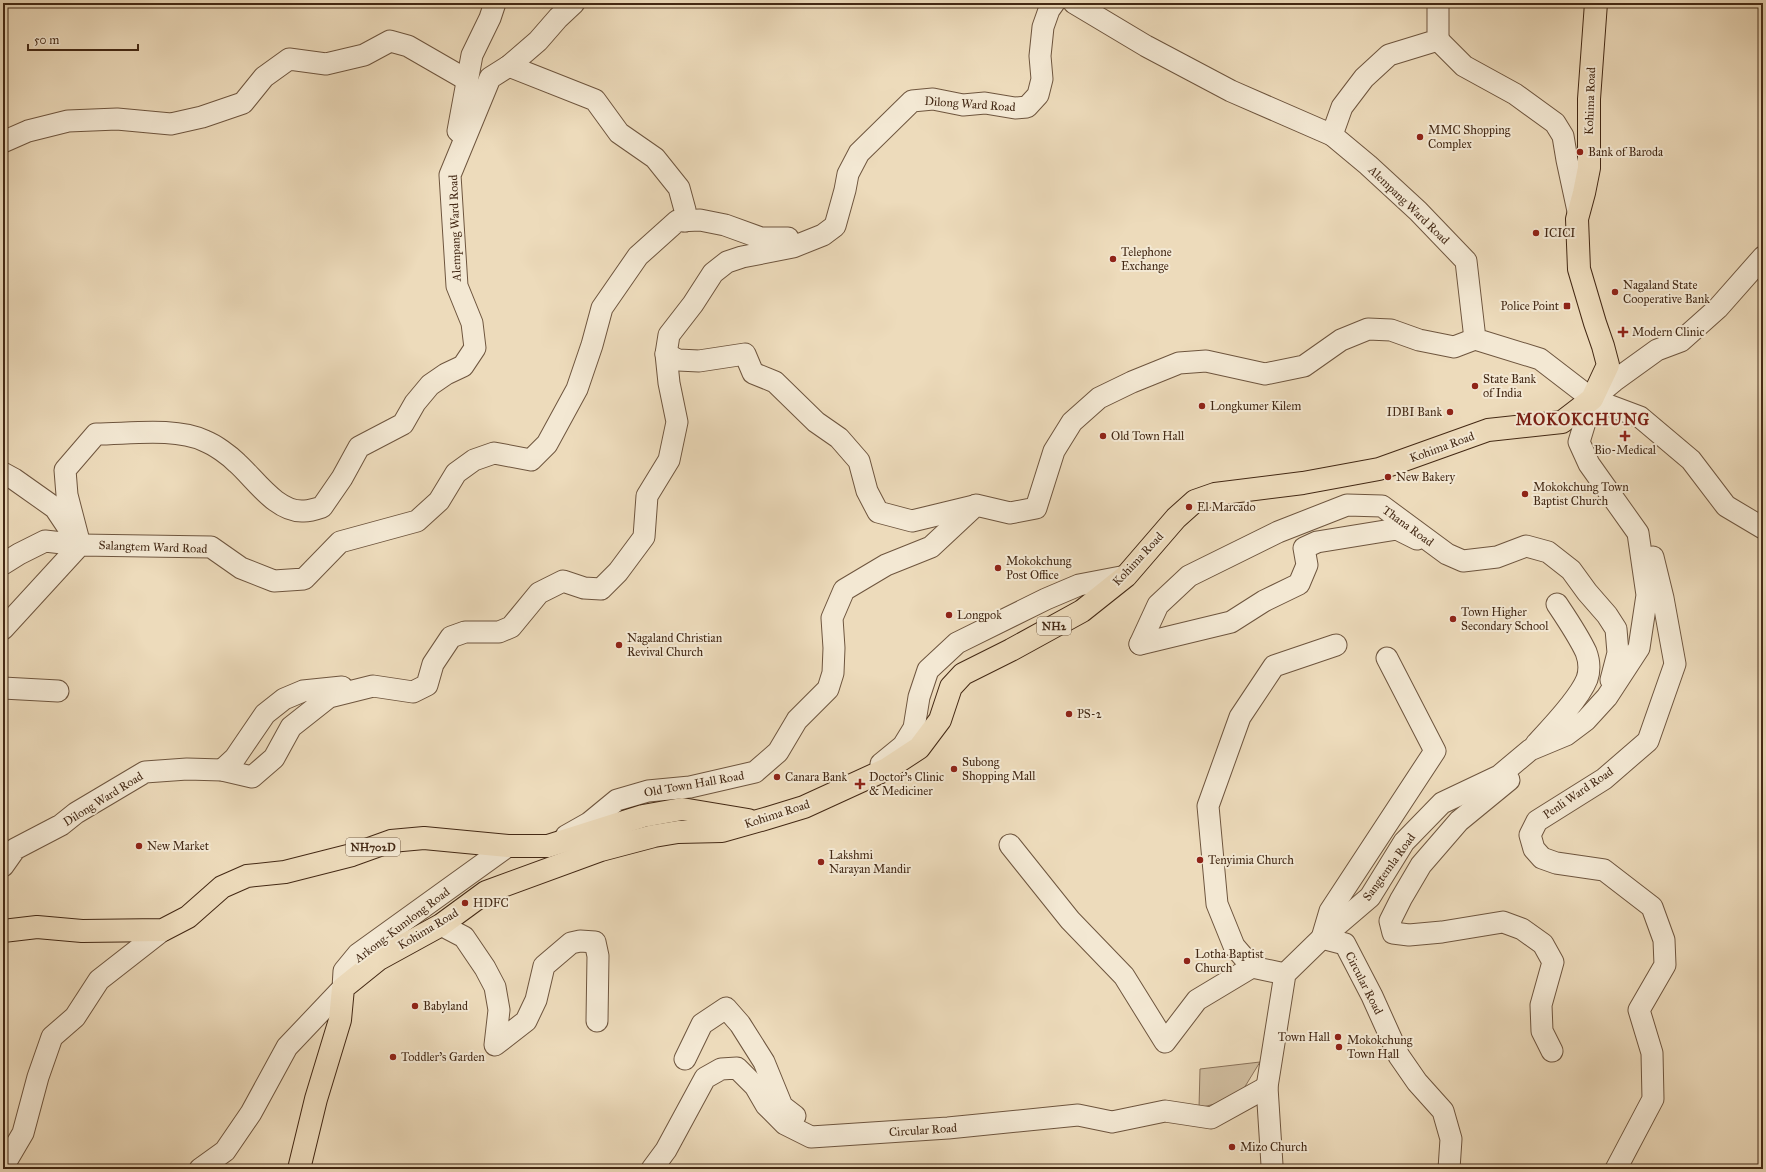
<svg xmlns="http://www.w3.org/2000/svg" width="1766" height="1172" font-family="'IM FELL Great Primer',serif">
<rect width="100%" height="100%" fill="#eddbbb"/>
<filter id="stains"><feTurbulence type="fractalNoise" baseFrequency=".005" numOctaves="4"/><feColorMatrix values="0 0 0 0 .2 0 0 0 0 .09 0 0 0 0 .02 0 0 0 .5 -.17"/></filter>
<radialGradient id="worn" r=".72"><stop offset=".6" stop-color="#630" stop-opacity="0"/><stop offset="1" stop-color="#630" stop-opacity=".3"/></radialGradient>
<path fill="#d0bd9f" stroke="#8a725a" d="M1260,1062l-22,36 -39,10 1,-39z"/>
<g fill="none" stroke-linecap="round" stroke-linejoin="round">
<defs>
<g id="minor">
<path d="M1074,3l72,43 85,45 101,44"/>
<path d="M1438,3v37l-49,15 -25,23 -22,29 -10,28 36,30 50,46 48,50 9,78 65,20 52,40 48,18 51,43 35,46 37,22"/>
<path d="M1438,40l26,26 51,28 40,29 8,13 4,24 11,51"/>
<path d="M509,66l86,34 24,33 36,25 24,30 6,22v11"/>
<path d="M458,131l14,-76 18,-37 5,-15"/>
<path d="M3,142l25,-11 40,-10 49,-2 54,5 31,-7 41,-14 21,-26 25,-18 37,5 38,-9 26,-14 18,5 59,34"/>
<path d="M666,354l12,6 21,1 46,-7 8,19 22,9 41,40 23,16 20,23 8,30 11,21 34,9 62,-15"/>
<path d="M1592,399l22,-18 43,-31 24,-9 37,-33 45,-51"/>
<path d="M3,473l11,6 41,29 16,24"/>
<path d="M80,545l-13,-50 -2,-25 31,-36c33,0 79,-7 109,7 10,4 24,14 32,22 18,16 40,50 67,48 6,0 12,-2 18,-4l20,-29 17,-31 44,-23 12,-21 15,-18 16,-11 17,-8 12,-18 -3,-25 -15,-37 -7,-111 40,-97 19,-12 29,-25 20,-23 16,-15"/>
<path d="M3,564l16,-10 26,-13 35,4"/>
<path d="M3,629l77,-84 131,2 30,21 33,13 30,-2 36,-37 77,-21 22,-20 17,-28 18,-13 20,-7 37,7 16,-16 30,-55 15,-44 10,-37 36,-52 39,-35 23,-1 25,5 36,13h27"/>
<path d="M1140,644l18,-39 31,-29 89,-44 69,-27 35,1 65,48 16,7 34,-4 29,-11 22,6 23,18 16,22 20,23 9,14 2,24 -7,27"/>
<path d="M1140,644l91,-22 33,-21 35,-17 8,-19 -3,-17 13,-6 80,-13 20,10"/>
<path d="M1387,658l48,93 -105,160 -8,27 23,6 27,52 27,60 18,26 26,29 8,28 -2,30"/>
<path d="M3,688l55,3"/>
<path d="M1536,744c15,-16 43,-45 51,-65 3,-9 2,-19 -1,-27 -8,-17 -19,-33 -29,-48"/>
<path d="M881,764l22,-18 11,-18 5,-31 9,-27 29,-27 89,-44 33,-14 47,-9"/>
<path d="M222,770l13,-12 30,-44 19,-15 19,-8 39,-4"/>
<path d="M1509,780l-50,41 -38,44 -20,34 -11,22 3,12 16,2 33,-3 61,-10 19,7 21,15 10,18 -12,43 1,26 10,20"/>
<path d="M566,836l23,-13 28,-23 31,-9 42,-4 65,-15 23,-20 19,-32 31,-31 5,-16 1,-25 -2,-30 12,-28 42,-25 45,-18 45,-42 34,8 26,-5 18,-57 18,-29 27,-24 33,-16 47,-19 27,-2 59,13 39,-8 37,-26 27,-11 23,1 28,10 35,7 21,-8"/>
<path d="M1010,845l60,75 54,56 41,66 32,-42 55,-33"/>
<path d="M3,866l12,-17 46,-24 15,-12 69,-41 42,-3 35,1 30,7 22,-19 17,-31 38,-30 44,-11 40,6 14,-7 6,-21 18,-27 14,-5h34l12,-5 28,-34 24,-12 21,7 17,1 17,-17 26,-35 3,-41 22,-36 8,-38 -8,-39 -3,-29 3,-19 24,-31 20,-31 14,-11 15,-5 51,-10 30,-12 12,-9 10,-36 3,-16 11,-21 53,-52 21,-2 30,6 22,-2 30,5 12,-1 11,-12 4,-16 -2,-23 3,-29 6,-17 5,-7"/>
<path d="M441,925l23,12 21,31 10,19 4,23 -4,35 31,-24 10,-21 8,-34 27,-23 9,-2 15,1 3,14 -1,65"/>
<path d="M1285,974l-33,-7 -18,-21 -17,-42 -9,-98 32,-89 34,-51 62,-21"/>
<path d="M685,1059l17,-35 24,-16 14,16 24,38 18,44 13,10"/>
<path d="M3,1167l20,-34 15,-56 14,-40 23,-20 24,-37 64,-50"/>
<path d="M200,1169l25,-18 26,-38 36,-66 56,-59 1,-17 14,-17 150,-108"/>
<path d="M652,1169l14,-19 39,-72 16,-9 16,-1 18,18 11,19 19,19 26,13 137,-9 130,-13 34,7 53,-11 46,7 56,-31"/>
<path d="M1271,1169l1,-4 -5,-78 18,-113 37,-36 48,-41 34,-55 38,-39 57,-27 31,-26 36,-15 20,-15 21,-23 32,-49 8,-53 -9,-62 -49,-69 -10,-22 13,-43"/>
<path d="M1616,1169l37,-70 -1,-46 -13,-43 26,-45 -1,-25 -12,-33 -48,-37 -48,-7 -14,-5 -8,-9 -4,-14 7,-14 67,-42 44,-38 27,-77 -12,-66 -10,-41"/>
</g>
<g id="highway">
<path d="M3,931l34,-4 45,4 81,-1 25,-13 34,-30 25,-11 38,-4 67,-17 39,-14 33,-3 84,8h40l95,-30 39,-7 66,11"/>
<path d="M299,1169l17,-70 24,-79 3,-32 36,-29 62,-34 45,-33 115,-42 53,-14 24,-4 44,-1 46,-13 36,-11 83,-38 32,-21 21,-28 11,-33 12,-13 48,-24 71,-39 44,-35 50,-58 19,-17 20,-7 88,-11 76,-14 109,-39 74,-8 30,-23 16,-34 -5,-19 -8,-23 -16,-54 -2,-50 7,-26 5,-25v-69l7,-96"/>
</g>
</defs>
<use href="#minor" stroke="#6e553e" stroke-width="23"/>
<use href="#highway" stroke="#432814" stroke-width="24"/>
<use href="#minor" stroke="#f3e8d3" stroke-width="21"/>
<use href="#highway" stroke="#eddbbb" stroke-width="22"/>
</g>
<g fill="#8f2418" stroke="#f3e8d3" stroke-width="1.5">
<circle cx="1420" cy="137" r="4"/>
<circle cx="1580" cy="152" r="4"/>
<circle cx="1536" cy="233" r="4"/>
<circle cx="1113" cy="259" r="4"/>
<circle cx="1615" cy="292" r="4"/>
<rect x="1563" y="302" width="8" height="8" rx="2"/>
<path d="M1621 326h4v4h4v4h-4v4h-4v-4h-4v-4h4z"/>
<circle cx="1475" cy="386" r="4"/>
<circle cx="1202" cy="406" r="4"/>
<circle cx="1450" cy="412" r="4"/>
<circle cx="1103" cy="436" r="4"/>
<path d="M1623 430h4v4h4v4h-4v4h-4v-4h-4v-4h4z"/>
<circle cx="1388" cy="477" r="4"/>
<circle cx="1525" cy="494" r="4"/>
<circle cx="1189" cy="507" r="4"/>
<circle cx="998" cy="568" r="4"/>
<circle cx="949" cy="615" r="4"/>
<circle cx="1453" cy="619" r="4"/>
<circle cx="619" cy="645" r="4"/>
<circle cx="1069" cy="714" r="4"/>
<circle cx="954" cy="769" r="4"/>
<circle cx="777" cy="777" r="4"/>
<path d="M858 778h4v4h4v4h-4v4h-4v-4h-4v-4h4z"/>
<circle cx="139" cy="846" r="4"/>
<circle cx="1200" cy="860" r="4"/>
<circle cx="821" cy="862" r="4"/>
<circle cx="465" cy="903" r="4"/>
<circle cx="1187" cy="961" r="4"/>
<circle cx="415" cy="1006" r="4"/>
<circle cx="1338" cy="1037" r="4"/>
<circle cx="1339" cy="1047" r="4"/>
<circle cx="393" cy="1057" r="4"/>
<circle cx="1232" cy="1147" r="4"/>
</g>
<g text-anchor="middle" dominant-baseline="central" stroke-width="4" stroke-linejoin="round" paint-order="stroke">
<g fill="#f3e8d3" stroke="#78624d" stroke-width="1">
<rect x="1037" y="617" width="34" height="18" rx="3"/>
<rect x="346" y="838" width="54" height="18" rx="3"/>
</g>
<g font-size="11" font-weight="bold" fill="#432814">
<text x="1054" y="626">NH2</text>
<text x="373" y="847">NH702D</text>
</g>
<g font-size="12" fill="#432814" stroke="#f3e8d3">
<text transform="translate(1590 101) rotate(-88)">Kohima Road</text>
<text transform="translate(970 104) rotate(4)">Dilong Ward Road</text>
<text transform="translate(1409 205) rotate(44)">Alempang Ward Road</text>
<text transform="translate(455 228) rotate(-92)">Alempang Ward Road</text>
<text transform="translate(1442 447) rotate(-20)">Kohima Road</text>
<text transform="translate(1408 526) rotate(36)">Thana Road</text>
<text transform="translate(153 547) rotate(2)">Salangtem Ward Road</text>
<text transform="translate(1138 559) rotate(-47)">Kohima Road</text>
<text transform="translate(694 784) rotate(-10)">Old Town Hall Road</text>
<text transform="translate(1578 793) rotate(-34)">Penli Ward Road</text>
<text transform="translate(103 799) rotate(-32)">Dilong Ward Road</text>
<text transform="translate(777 814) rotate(-18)">Kohima Road</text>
<text transform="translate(1389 867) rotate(-54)">Sangtemla Road</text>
<text transform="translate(402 925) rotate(-37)">Arkong-Kumlong Road</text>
<text transform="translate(428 929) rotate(-31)">Kohima Road</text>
<text transform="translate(1364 983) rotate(63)">Circular Road</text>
<text transform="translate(923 1130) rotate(-4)">Circular Road</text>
</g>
<g font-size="12" fill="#432814" stroke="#f3e8d3" text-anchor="start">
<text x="1428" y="130">MMC Shopping<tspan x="1428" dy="14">Complex</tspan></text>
<text x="1588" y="152">Bank of Baroda</text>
<text x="1544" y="233">ICICI</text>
<text x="1121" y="252">Telephone<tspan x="1121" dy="14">Exchange</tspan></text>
<text x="1623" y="285">Nagaland State<tspan x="1623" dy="14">Cooperative Bank</tspan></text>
<text x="1559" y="306" text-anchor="end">Police Point</text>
<text x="1632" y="332">Modern Clinic</text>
<text x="1483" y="379">State Bank<tspan x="1483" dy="14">of India</tspan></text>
<text x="1210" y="406">Longkumer Kilem</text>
<text x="1442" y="412" text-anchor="end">IDBI Bank</text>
<text x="1111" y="436">Old Town Hall</text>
<text x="1625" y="450" text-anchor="middle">Bio-Medical</text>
<text x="1396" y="477">New Bakery</text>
<text x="1533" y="487">Mokokchung Town<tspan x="1533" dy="14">Baptist Church</tspan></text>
<text x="1197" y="507">El Marcado</text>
<text x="1006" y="561">Mokokchung<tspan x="1006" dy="14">Post Office</tspan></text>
<text x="1461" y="612">Town Higher<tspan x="1461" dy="14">Secondary School</tspan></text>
<text x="957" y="615">Longpok</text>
<text x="627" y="638">Nagaland Christian<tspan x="627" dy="14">Revival Church</tspan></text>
<text x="1077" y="714">PS-2</text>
<text x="962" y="762">Subong<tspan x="962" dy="14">Shopping Mall</tspan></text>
<text x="785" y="777">Canara Bank</text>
<text x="869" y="777">Doctor's Clinic<tspan x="869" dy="14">&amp; Mediciner</tspan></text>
<text x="147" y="846">New Market</text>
<text x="829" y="855">Lakshmi<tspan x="829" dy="14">Narayan Mandir</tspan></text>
<text x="1208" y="860">Tenyimia Church</text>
<text x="473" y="903">HDFC</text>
<text x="1195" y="954">Lotha Baptist<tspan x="1195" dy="14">Church</tspan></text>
<text x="423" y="1006">Babyland</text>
<text x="1330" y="1037" text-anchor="end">Town Hall</text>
<text x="1347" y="1040">Mokokchung<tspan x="1347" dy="14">Town Hall</tspan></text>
<text x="401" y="1057">Toddler's Garden</text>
<text x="1240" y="1147">Mizo Church</text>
</g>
<g font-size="16" font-weight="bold" letter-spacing="1" fill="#7a1f14" stroke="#f3e8d3">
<text x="1583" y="419">MOKOKCHUNG</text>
</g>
</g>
<rect width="1766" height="1172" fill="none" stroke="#eddbbb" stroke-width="16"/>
<rect x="4" y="4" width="1758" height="1164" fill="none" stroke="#432814" stroke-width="2"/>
<rect x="8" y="8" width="1750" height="1156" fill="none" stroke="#432814"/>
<path d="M28 44v6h110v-6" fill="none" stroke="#432814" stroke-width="2"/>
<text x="34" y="44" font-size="12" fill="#432814" stroke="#f3e8d3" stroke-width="3" paint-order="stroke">50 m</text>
<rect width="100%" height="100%" filter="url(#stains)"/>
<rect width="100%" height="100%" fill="url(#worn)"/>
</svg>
